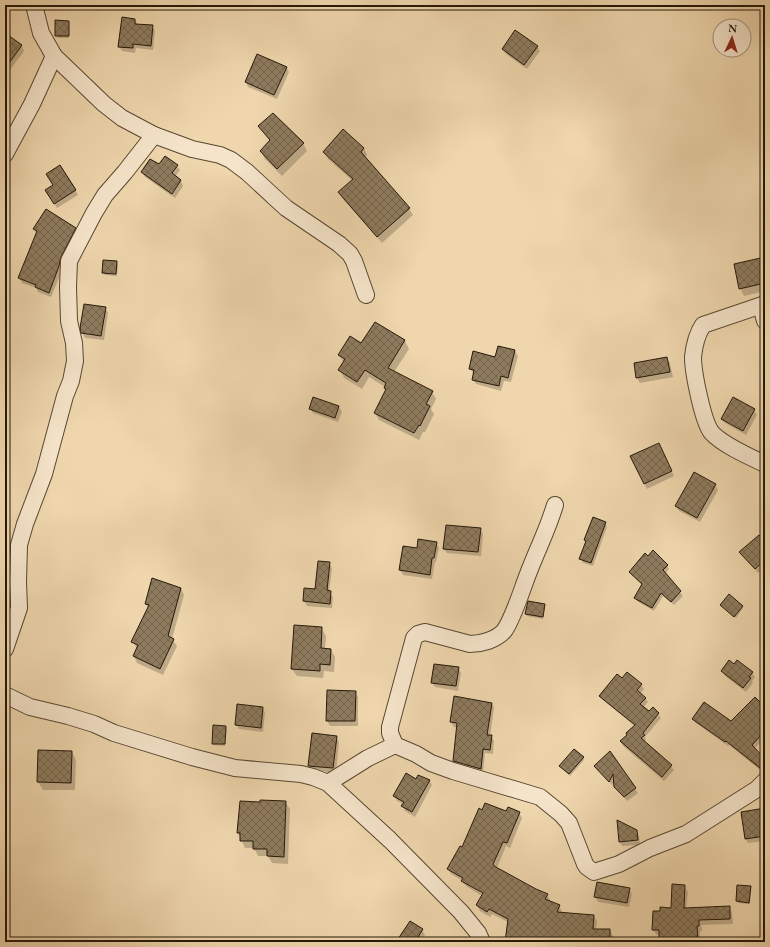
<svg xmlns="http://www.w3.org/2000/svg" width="770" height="947" font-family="'EB Garamond',serif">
<defs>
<pattern id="building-cross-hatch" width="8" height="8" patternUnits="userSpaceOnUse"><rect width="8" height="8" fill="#8e7b5e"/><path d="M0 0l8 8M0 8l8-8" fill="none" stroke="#74644c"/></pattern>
</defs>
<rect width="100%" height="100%" fill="#efd6ad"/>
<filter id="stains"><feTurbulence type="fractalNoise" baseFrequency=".005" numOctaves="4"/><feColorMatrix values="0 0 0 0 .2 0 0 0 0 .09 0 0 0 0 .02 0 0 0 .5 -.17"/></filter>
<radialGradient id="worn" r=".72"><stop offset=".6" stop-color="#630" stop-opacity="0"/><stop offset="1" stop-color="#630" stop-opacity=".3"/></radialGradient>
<g fill="#0003">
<path d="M5,5h4v3l-4,-1z"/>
<path d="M97,5h25v4l-24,-1z"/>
<path d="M135,20l3,5 14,1 3,5 -2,19 -17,-2 -1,5 -13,-2 -3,-5z"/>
<path d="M68,22l1,2v14h-11l-2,-2z"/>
<path d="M5,34l17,12 2,5 -19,26z"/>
<path d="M537,46l3,5 -13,18 -21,-15 -3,-5z"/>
<path d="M286,67l3,5 -12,27 -29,-12 -2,-5z"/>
<path d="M259,126l44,17 4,8 -25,25 -17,-17 -4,-8 9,-10z"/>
<path d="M364,148l3,7 -2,3 44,51 4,6 -31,28 -39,-44 -4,-7 14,-11 -25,-22 -4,-7z"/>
<path d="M159,166h18l3,4 -5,7 6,4 2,5 -8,12 -30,-21 -3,-5z"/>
<path d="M75,190l3,5 -21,13 -8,-13z"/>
<path d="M75,228l3,5 -27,64 -13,-5 -2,-4 -14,-5 -3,-5 18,-44 -3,-5z"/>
<path d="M765,258v33l-21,5 -4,-8z"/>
<path d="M116,262l2,2 -1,12 -12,-1 -2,-2z"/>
<path d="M105,308l3,5 -4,27 -19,-2 -3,-5z"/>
<path d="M375,323l30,18 4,8 -15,23 38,20 4,7 -5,10 3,5 -9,18h-2l-4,8 -40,-20 -4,-7 11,-23 -1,-3 -16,-10 -7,12 -18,-11 -4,-8 4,-7 -5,-8 23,-11z"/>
<path d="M499,347l16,4 3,5 -7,26 -7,-1 -3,10 -25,-7 -3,-4 1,-6 -4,-5 26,-11z"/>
<path d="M667,358l3,5 3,14 -33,6 -3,-5 -2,-14z"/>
<path d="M314,398l25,9 3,5 -4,10 -25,-9 -3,-4z"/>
<path d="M754,410l3,5 -11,20 -21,-12 -3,-4z"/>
<path d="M661,449l13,27 -27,13 -15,-32z"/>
<path d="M715,485l3,5 -18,32 -21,-11 -3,-5z"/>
<path d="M605,523l2,4 -14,39 -10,-3 -2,-4 5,-17 -1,-2z"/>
<path d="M480,529l3,5 -2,22 -34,-3 -3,-4z"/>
<path d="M436,543l3,5 -3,14h-1l-3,17 -29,-4 -3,-5 17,-21z"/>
<path d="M765,543v24l-7,6 -18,-21z"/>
<path d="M329,563l3,5 -3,24 4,5 -1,11 -25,-2 -3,-5 12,-11z"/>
<path d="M667,566l2,3 -4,5 18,22 -9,9 -11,-9 -9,15 -17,-10 -2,-3 7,-13 -12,-13z"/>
<path d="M181,588l3,7 -12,44 5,7 -14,29 -26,-12 -3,-7 3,-7 -4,-7 15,-34 -2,-4z"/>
<path d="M544,605l1,2 -2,12 -16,-3 -1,-2z"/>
<path d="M721,605l21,1 1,2 -7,10z"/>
<path d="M321,628l5,8 -1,13 6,1 4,7 -1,15 -10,-1 -1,7 -26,-2 -5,-7z"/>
<path d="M458,668l3,5 -3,18 -23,-4 -3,-4z"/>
<path d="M722,671l30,2 3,4 -3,4 1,2 -7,9 -21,-16z"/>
<path d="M623,679l18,6 3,4 -4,5 5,4 3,4 -5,6 6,5 4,-4 8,9 -16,19 1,3 -3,2 28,24 3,4 -10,11 -41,-35 -2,-5 14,-15 -32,-26 -2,-4z"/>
<path d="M355,692l3,5v29h-28l-3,-5z"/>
<path d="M492,703l2,5 -4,28h1l3,5 -1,13 -8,-1 -2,21 -26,-8 -3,-5 4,-33 -4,-1 -3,-5z"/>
<path d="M263,708l2,5 -2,19 -24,-3 -3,-5z"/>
<path d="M765,709v29l-11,11 11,11v14l-36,-29 -1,1 -32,-23 -3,-4 38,3z"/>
<path d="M225,727l2,2 -2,17 -11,-1 -1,-2z"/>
<path d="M336,737l3,5 -3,31 -24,-3 -3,-5z"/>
<path d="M39,751l33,1 4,8 -1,30h-32l-5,-8z"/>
<path d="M609,752l29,41 -11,8 -12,-14v-8l-3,6 -17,-19z"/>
<path d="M583,758l1,2 -14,16 -10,-10z"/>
<path d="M416,780h13l3,5 -17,32 -10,-6 -2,-5 1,-2 -7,-3 -2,-5z"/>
<path d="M240,802h45l5,7 -2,55 -16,-1 -4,-7h-10l-4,-8h-9l-7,-15z"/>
<path d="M765,809v32l-17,2 -3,-5z"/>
<path d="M483,811l36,2 3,5 -12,30 -4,-2 -9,22 38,22 12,4 3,6 -1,2 10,4 3,5 -1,3 33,2 3,5 -1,9h14l3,6v6h-107l2,-20 -16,-8 -2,3 -10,-6 -3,-6 5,-9 -16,-10 -3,-4 23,14 1,-1 -36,-21 -3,-5 15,-20z"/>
<path d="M636,831l3,5 1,9 -18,1 -2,-4z"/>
<path d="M684,886l4,6 -2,17 43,-2 3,6 1,11 -32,1 1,6h-2v11h-40v-7h-3l-4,-5 8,-18 11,-3z"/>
<path d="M750,887l1,2 -1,15 -12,-1 -1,-2z"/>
<path d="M629,889l3,5 -3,13 -31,-5 -3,-5z"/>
<path d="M410,922l12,8 3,5 -2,4 5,3h-31z"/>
</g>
<g fill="url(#building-cross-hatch)" stroke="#241808">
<path d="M122,17l13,2v5l18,1 -2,21 -18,-2v4l-15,-1z"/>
<path d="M55,20l14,1v15h-14z"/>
<path d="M515,30l23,16 -14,19 -22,-16z"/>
<path d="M5,33l17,12 -17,24z"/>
<path d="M257,54l30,13 -13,28 -29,-13z"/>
<path d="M273,113l31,30 -27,26 -17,-18 10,-11 -12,-14z"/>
<path d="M343,129l21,19 -3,4 49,56 -33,29 -39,-45 15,-13 -30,-27z"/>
<path d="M165,156l13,9 -6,8 9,7 -9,14 -31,-22 9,-13 9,5z"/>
<path d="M60,165l16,25 -22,14 -9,-14 8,-5 -7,-11z"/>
<path d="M46,209l30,19 -15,29 -2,9 -10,27 -14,-6 1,-2 -18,-7 19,-47 -4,-2z"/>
<path d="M765,257v26l-26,6 -5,-25z"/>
<path d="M103,260l14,1 -1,13 -14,-1z"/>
<path d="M84,304l22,3 -5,29 -20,-3 -1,-5z"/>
<path d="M375,322l30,18 -17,28 45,23 -7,13 4,2 -10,20 -1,-1 -5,8 -40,-20 12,-24 -2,-1 2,-5 -21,-13 -8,12 -19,-12 7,-11 -7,-4 12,-19 11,7z"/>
<path d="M498,346l17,4 -7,28 -7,-2 -2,10 -27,-6 2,-10 -5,-1 4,-18 22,6z"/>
<path d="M667,357l3,15 -34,6 -2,-15z"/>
<path d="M313,397l26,9 -4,12 -26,-9z"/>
<path d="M733,397l22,12 -12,22 -22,-12z"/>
<path d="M659,443l13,28 -28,13 -14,-28z"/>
<path d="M694,472l22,12 -19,34 -22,-12z"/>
<path d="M593,517l13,5 -15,41 -12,-4 7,-18 -2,-1z"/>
<path d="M446,525l35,3 -3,24 -35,-3z"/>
<path d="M759,535l6,7v18l-10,9 -16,-17z"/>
<path d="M418,539l19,3 -3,16h-2l-2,17 -31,-5 4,-24 14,2z"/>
<path d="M653,550l15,15 -5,5 18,21 -10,11 -10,-9 -9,15 -18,-10 8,-14 -13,-12 16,-19 3,3z"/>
<path d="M318,561l12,1 -3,28 4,1 -1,13 -27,-3 1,-13 11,1z"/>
<path d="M152,578l29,10 -13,48 6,3 -14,30 -27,-13 5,-11 -7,-3 18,-37 -4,-1z"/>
<path d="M729,594l14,12 -9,11 -14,-12z"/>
<path d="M528,601l17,3 -2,13 -18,-3z"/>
<path d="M294,625l28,2 -1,21 10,1 -1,16 -10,-1v7l-29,-2z"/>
<path d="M729,660l5,4 3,-4 16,12 -4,5 2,1 -8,10 -22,-17z"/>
<path d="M434,664l25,3 -3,19 -25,-3z"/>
<path d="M627,672l15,12 -5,6 9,8 -6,6 9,7 4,-4 6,6 -16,20 2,2 -4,3 31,27 -10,12 -42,-36 7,-6 -1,-2 9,-8 -36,-29 18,-22 5,4z"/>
<path d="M327,690l29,1 -1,30h-29z"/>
<path d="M454,696l38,7 -5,32h5l-2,15 -7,-1 -2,20 -28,-8 4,-38 -7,-1z"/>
<path d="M755,697l10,10v24l-13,14 13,14v13l-39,-31 -1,1 -33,-23 12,-17 27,19z"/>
<path d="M237,704l26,3 -2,21 -26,-3z"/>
<path d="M213,725l13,1 -1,18h-13z"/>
<path d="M312,733l25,3 -4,32 -25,-2z"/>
<path d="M574,749l10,8 -15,17 -10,-8z"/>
<path d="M38,750l34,1 -1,32 -34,-1z"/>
<path d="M610,751l26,37 -12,9 -10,-10 -1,-13 -4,8 -15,-16z"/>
<path d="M406,773l10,6 2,-4 12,5 -18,32 -11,-6 3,-4 -11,-6z"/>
<path d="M260,800l26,1 -2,56 -17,-1v-7h-14v-8h-13v-8h-3l3,-32 20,1z"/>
<path d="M485,803l21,8 2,-4 12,5 -13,31 -4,-1 -10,22 1,2 42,23 12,5 -3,5 15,6 -3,7 37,3 -1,14h17v13h-105l3,-23 -19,-10 -2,3 -11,-7 7,-12 -22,-12 2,-3 -16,-9 13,-23 2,1 17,-39 3,2z"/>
<path d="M765,808v28l-20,3 -4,-27z"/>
<path d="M617,820l20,10 1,10 -19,2z"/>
<path d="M597,882l33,6 -3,15 -33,-6z"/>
<path d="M672,884l13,1 -1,23 46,-2v13l-31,1v6h-2l1,16h-39v-12h-7l1,-19h7v-4l11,1z"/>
<path d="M737,885l14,1 -2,17 -13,-2z"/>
<path d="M410,921l13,8 -8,13h-19z"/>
</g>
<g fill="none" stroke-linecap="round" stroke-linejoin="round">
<defs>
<g id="street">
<path d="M34,5l7,28 13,23 50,48 18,14 32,17 38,14 28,6 11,5 16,12 39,36 53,36 11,10 4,7 12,34"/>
<path d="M5,154l27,-50 22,-48"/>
<path d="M765,304l-62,21c-6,9 -9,22 -10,32 0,15 10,66 19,76 11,12 38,24 53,31"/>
<path d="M761,306l4,15"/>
<path d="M555,505c-7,24 -18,45 -27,69 -6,15 -15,45 -24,57 -8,9 -23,13 -34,13l-45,-12 -7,2 -4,4 -24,89v6l5,12 21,9 15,9 22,8 87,26 21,17 8,9 16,41 2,3 7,5 25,-8 31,-16 36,-14 71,-45 8,-8"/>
<path d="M5,649l14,-41 -1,-26 1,-37 6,-21 19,-50 21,-78 6,-15 4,-20 -1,-18 -5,-22 -1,-34 1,-26 25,-48 11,-18 20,-23 29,-37"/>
<path d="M5,695l25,12 38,9 26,8 20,9 78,24 43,11 66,6 12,3 15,6 62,57 71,72 17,21 4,9"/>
<path d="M328,783l40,-25 27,-13"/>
</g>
</defs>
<use href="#street" stroke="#574831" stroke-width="18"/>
<use href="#street" stroke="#f5e4ca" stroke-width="16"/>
</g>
<rect width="770" height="947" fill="none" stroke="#efd6ad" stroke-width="20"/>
<rect x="6" y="6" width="758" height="935" fill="none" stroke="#241808" stroke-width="2"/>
<rect x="10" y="10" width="750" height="927" fill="none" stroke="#241808"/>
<g transform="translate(732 38) rotate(4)"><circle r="19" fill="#f5e4ca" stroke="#a1927c"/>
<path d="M0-3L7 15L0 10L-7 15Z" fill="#8f2418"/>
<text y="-6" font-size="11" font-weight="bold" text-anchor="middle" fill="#241808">N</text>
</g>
<rect width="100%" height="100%" filter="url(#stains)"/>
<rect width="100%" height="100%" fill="url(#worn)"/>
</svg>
